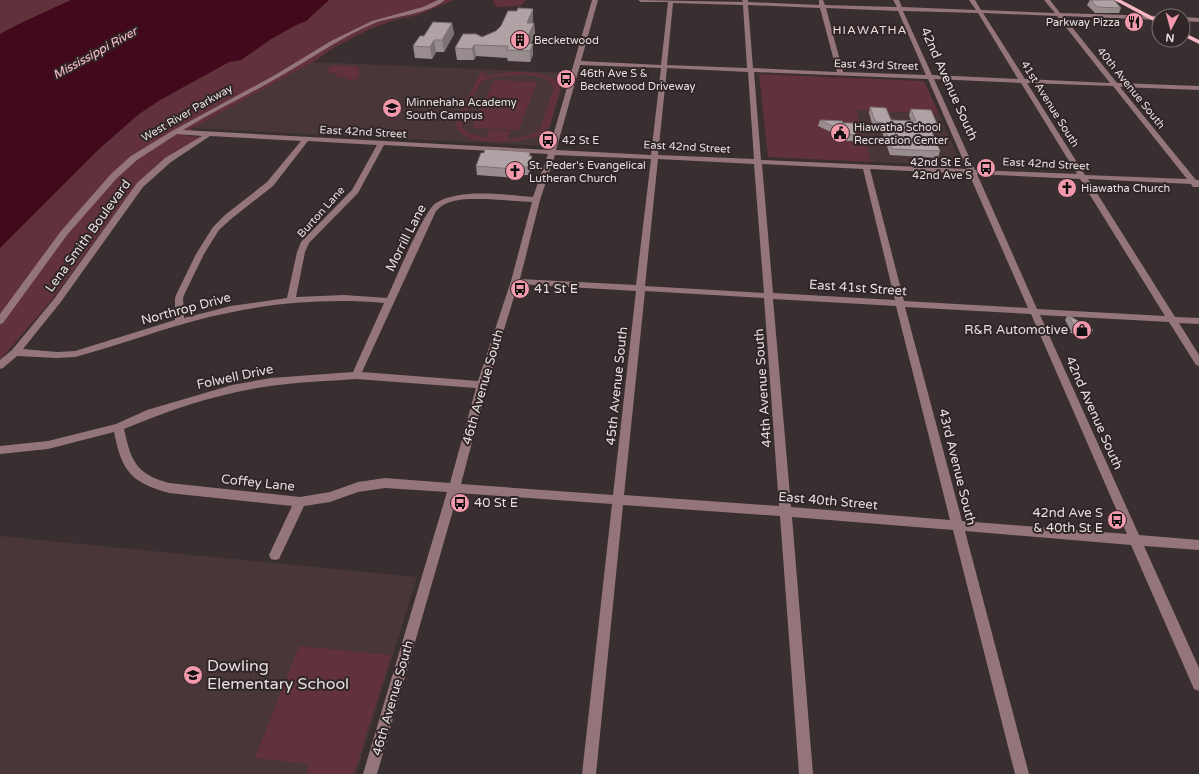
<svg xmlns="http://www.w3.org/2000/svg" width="1199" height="774" font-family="'Varela Round',sans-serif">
<rect width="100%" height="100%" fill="#3a2f30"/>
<g fill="#483639">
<path d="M313,62l253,11 -22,73 -351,-18z"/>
<path d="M856,110l83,4 23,52 -91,-4z"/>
<path d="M0,536l417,41 -61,197h-356z"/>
</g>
<g fill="#61313c" fill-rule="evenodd">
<path d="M0,0h71l-52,24 -19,10z"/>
<path d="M329,0h125l-36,15 -23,5 -25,9 -35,18 -22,15 -120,66 -8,8 16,1 -65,48 -85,116 -51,59v-112l100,-100 39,-34 21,-14 69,-38 12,-2 30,-21 25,-14 10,-4z"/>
<path d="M493,0h33l-5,6 -25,1z"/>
<path d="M333,65l24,1 3,6 -2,7 -10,1 -4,-3 -8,1 1,-4 -10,-2 3,-6z"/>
<path d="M508,72c16,0 37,-1 50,10 5,7 0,16 -3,23 -2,8 -3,20 -9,26 -15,14 -93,18 -90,-9l24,-49h6l-1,4zM518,75c12,0 32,0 36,13l-14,42 -15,7 -17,2 2,-8 -21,-1 -3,8 -15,-4 -7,-4 -2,-7 18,-39 3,-3 13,-4z"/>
<path d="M759,74l165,7 15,33 -83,-4 15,52 -103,-5z"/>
<path d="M494,80l43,2 -18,48 -47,-2z"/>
<path d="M299,646l92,9 -37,119h-48l3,-10 -54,-6z"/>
</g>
<path fill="#42091c" d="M71,0h258l-23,21 -10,4 -25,14 -30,21 -12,2 -69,38 -21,14 -39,34 -100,100v-214l19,-10z"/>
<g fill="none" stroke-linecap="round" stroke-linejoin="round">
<g fill="#94757b" fill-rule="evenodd">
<path d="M438,0h7c-19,15 -48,15 -70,23 -34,14 -64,36 -96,54 -31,18 -65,34 -96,53l366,20 43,-150h6l-17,61 80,4 7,-63h-27l-3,-2 105,2 -1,-2h6v2l71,3v-5h4l2,5 72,2 -4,-7h6l3,7 74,3 -7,-10h6l6,10 74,3 -11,-13h6l10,13 99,3v4l-96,-4 54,67 82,3v4l-79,-3 76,93h3v7h-6l-2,-3 -103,-5 87,138 24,1v6l-20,-1 20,32v11l-3,-1 -27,-43 -129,-7 99,220 60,5v10l-55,-4 55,122v23l-5,-2 -63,-144 -166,-14 64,243h-14l-62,-244 -161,-13 21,257h-14l-19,-258 -157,-11 -27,269h-14l30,-270 -154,-11 -81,281h-14l84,-282 -62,-4 -27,4 -28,10 -26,4 -25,53 -4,1 -4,-1 -2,-4 23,-49 -123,-13c-39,-11 -47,-22 -55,-61l-66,17 -48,5v-8l48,-5 68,-17 31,-14 85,-25 39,-7 82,-6 31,-69c-59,-5 -117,0 -175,14 -45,11 -89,28 -134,40l-18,1 -40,-2 -14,12 -3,1v-9l12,-10 42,-51 83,-116 28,-25 37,-22 -25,-2 -40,26 -20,18 -50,57 -64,88 -3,1v-10l61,-83 50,-57 20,-18 41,-25 103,-56 56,-34 41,-20 51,-14zM673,3l70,2 4,63 -80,-3zM748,5l72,3 17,64 -84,-4zM826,8l72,3 28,64 -83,-3zM903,11l75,2 40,66 -86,-4zM983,13l74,3 53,67 -85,-4zM580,65l81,3 -10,87 -95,-5zM667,68l81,4 6,87 -96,-4zM754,72l174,7 39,90 -206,-9zM934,79l87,4 56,91 -102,-4zM1027,83l86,3 74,93 -102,-4zM210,136l91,5 -34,41 -42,33 -12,12 -17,27 -19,39 -2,5v22l-100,31 -18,1 -34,-3 37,-46 83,-116 28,-25zM308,141l69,4 -25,45 -51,52 -4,10 -10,46 -56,8 -47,12 -1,-20 2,-5 19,-39 15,-24 12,-11 42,-33zM384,145l164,9 -15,43c-28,-2 -72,-9 -97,6 -12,7 -41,78 -49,95l-43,-3 -48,2 9,-45 4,-9 49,-50zM555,155l96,4 -15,126 -116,-6 20,-79zM658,159l96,5 10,129 -119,-7zM762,164l101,5 32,131 -122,-7zM870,169l99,5 59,134 -124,-7zM977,174l103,5 85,137 -128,-7zM486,199l46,3 -21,79 -33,100 -116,-9 74,-161c12,-14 34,-12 50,-12zM518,284l118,7 -23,204 -152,-11 26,-99zM645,291l119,7 15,208 -155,-11zM773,299l123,7 54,214 -159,-13zM905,307l126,7 96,220 -165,-13zM356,379l120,9 -26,95 -65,-5 -27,4 -28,10 -30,5 -131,-14c-33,-9 -38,-22 -45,-54 47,-20 96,-36 146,-43 29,-4 58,-5 86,-7z"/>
<path d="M1183,17l16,1v4l-16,-1z"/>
</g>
<g fill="#f6b7c3" fill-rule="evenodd">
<path d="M1114,0h7l38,20v4z"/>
<path d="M1183,32l16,8v4l-16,-8z"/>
</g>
</g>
<g fill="#988c8e">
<path d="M1090,0h19l12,8 -2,5h-24l-8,-8z"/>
<path d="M533,20l-1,3h2l1,11 -4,9 2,12 -3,7 -22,-1 -1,-3 -31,-2 -2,4h-17l-2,-12z"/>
<path d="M452,23l2,11 -10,18h-8l-4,7 -17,-1 -2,-12 11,-10z"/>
<path d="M870,107l21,13 20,1 -2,-6 2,-6 24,21 -3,1 8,20 -2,7 -48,-3 -9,-26 -8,-2 -4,-14z"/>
<path d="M820,120l23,3 13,12 -2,6h-14l-1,-5 -21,-10z"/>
<path d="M530,156l2,9 -3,10h-13l-1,3 -38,-3 -1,-9z"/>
<path d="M1068,315l25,15 -3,4 -20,-1 1,-2 -6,-11z"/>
</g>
<g fill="#7c7274">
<path d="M533,9v11l-6,14v-11z"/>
<path d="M452,23l2,11 -10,18 -2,-12z"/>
<path d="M534,23l1,11 -7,17 -3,-8z"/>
<path d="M434,40l2,12 -4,7 -2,-12z"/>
<path d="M533,44v11l-3,7v-11z"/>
<path d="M474,45l2,11 -2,4 -2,-11z"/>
<path d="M937,124l-2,6 -8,1 2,-6z"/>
<path d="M530,152l1,7 1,-3v9l-3,10 -1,-8 1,-11z"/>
<path d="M516,166v9l-1,3 -1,-9z"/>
</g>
<g fill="#b1a3a5" stroke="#7c7274">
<path d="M1091,0h23l7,8 -24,-1z"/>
<path d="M518,8l15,1 -6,14h7l-9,20 8,1 -3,7 -23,-1 1,-4 -34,-1 -2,4 -17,-1 8,-14h13l6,3 14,-6 5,-5 7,-15h9z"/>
<path d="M433,22l19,1 -10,17h-8l-4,7 -17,-1 7,-10h4z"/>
<path d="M870,107l16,1 5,12 25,1 -5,-12 20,1 6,14 -8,1 11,26 -48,-2 -9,-26 -8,-2z"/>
<path d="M820,120l22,1 1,2h10l3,12 -14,-1 -1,-4z"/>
<path d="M485,149l45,3 -1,4h3l-4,11 -12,-1 -2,3 -38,-3 5,-13h3z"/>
<path d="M1068,315l12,7 1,-1 5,1v4l7,4 -21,-1 3,-2z"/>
</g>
<defs>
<symbol id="restaurant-disc" viewBox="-11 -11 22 22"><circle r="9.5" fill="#f29aac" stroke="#302527"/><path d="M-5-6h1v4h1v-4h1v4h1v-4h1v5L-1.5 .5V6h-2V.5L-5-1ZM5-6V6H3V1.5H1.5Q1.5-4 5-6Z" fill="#111"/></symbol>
<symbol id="building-disc" viewBox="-11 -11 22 22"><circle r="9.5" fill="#f29aac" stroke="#302527"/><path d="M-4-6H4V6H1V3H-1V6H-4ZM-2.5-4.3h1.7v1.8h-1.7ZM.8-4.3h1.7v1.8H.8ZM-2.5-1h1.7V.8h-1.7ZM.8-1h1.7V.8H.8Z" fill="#111"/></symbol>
<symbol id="bus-disc" viewBox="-11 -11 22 22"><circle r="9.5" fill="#f29aac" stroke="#302527"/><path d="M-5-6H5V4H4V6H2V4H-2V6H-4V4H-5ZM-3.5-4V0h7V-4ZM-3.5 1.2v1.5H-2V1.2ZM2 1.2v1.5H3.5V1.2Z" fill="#111"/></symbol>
<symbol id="school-disc" viewBox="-11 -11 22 22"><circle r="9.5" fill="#f29aac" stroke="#302527"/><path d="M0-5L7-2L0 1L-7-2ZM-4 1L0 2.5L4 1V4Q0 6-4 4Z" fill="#111"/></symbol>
<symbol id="civic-disc" viewBox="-11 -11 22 22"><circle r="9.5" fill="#f29aac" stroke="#302527"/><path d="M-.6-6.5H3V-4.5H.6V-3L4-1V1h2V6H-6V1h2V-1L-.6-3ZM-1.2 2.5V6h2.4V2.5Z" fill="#111"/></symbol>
<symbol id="church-disc" viewBox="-11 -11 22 22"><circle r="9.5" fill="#f29aac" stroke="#302527"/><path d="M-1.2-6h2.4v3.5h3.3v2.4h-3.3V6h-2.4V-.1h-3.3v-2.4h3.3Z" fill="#111"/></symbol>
<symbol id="shop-disc" viewBox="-11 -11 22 22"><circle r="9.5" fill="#f29aac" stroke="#302527"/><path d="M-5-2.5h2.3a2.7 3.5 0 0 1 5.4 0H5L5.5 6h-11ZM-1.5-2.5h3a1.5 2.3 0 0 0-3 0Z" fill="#111"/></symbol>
</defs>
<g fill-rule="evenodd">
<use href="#restaurant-disc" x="1123" y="11" width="22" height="22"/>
<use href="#building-disc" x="509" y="29" width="22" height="22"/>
<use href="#bus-disc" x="555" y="68" width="22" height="22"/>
<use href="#school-disc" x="381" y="97" width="22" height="22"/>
<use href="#civic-disc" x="829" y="122" width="22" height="22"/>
<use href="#bus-disc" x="537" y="129" width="22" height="22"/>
<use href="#bus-disc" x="975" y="157" width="22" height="22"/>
<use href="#church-disc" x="504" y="160" width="22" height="22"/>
<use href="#church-disc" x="1056" y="177" width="22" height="22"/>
<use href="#bus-disc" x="509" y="278" width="22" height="22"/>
<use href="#shop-disc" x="1071" y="319" width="22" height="22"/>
<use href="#bus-disc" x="449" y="492" width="22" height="22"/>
<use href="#bus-disc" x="1106" y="509" width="22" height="22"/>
<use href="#school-disc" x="182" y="664" width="22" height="22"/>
</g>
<g text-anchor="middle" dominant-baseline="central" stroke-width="4" stroke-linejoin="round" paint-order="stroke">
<g font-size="11" fill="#e6dedf" stroke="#302527" text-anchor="start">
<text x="1120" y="22" text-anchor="end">Parkway Pizza</text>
<text x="534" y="40">Becketwood</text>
<text x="580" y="73">46th Ave S &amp;<tspan x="580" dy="13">Becketwood Driveway</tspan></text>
<text x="406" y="102">Minnehaha Academy<tspan x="406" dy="13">South Campus</tspan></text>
<text x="854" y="127">Hiawatha School<tspan x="854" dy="13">Recreation Center</tspan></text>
<text x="562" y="140">42 St E</text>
<text x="972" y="162" text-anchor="end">42nd St E &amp;<tspan x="972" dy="13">42nd Ave S</tspan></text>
<text x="529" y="165">St. Peder's Evangelical<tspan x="529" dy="13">Lutheran Church</tspan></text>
<text x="1081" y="188">Hiawatha Church</text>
</g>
<g font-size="11" fill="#e6dedf" stroke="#302527">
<text transform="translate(876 65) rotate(2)">East 43rd Street</text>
<text transform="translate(1131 88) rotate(51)">40th Avenue South</text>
<text transform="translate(1050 104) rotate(58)">41st Avenue South</text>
<text transform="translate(187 113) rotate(-30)">West River Parkway</text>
<text transform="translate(363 132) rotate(3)">East 42nd Street</text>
<text transform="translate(687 147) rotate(3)">East 42nd Street</text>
<text transform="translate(1046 164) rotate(3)">East 42nd Street</text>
<text transform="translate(321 212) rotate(-48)">Burton Lane</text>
</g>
<g font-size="12" letter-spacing="1" fill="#eddee0" stroke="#302527">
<text x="870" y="30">HIAWATHA</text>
</g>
<g font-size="12" font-style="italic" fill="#fec2cd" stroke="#302527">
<text transform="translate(95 53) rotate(-29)">Mississippi River</text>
</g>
<g font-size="13" fill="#e6dedf" stroke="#302527">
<text transform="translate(949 84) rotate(66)">42nd Avenue South</text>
<text transform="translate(88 236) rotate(-54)">Lena Smith Boulevard</text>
<text transform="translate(406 238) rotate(-63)">Morrill Lane</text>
<text transform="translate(858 288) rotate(4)">East 41st Street</text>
<text transform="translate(186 309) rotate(-15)">Northrop Drive</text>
<text transform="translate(235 377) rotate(-12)">Folwell Drive</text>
<text transform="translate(617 386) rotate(-84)">45th Avenue South</text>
<text transform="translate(483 387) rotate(-74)">46th Avenue South</text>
<text transform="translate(763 388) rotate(-94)">44th Avenue South</text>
<text transform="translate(1094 413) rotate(66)">42nd Avenue South</text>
<text transform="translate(957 467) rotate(76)">43rd Avenue South</text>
<text transform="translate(258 483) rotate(6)">Coffey Lane</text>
<text transform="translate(828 501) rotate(5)">East 40th Street</text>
<text transform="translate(393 698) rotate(-74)">46th Avenue South</text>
</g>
<g font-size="13" fill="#e6dedf" stroke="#302527" text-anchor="start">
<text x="534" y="289">41 St E</text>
<text x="1068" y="330" text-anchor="end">R&amp;R Automotive</text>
<text x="474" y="503">40 St E</text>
<text x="1103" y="513" text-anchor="end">42nd Ave S<tspan x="1103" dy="15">&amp; 40th St E</tspan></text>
</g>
<g font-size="16" fill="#e6dedf" stroke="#302527" text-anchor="start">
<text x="207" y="666">Dowling<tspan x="207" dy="18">Elementary School</tspan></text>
</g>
</g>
<g transform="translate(1171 28) rotate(186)"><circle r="19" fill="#302527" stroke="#796f71"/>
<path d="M0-3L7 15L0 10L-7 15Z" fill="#f29aac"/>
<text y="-6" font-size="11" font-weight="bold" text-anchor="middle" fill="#e6dedf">N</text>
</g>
</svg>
